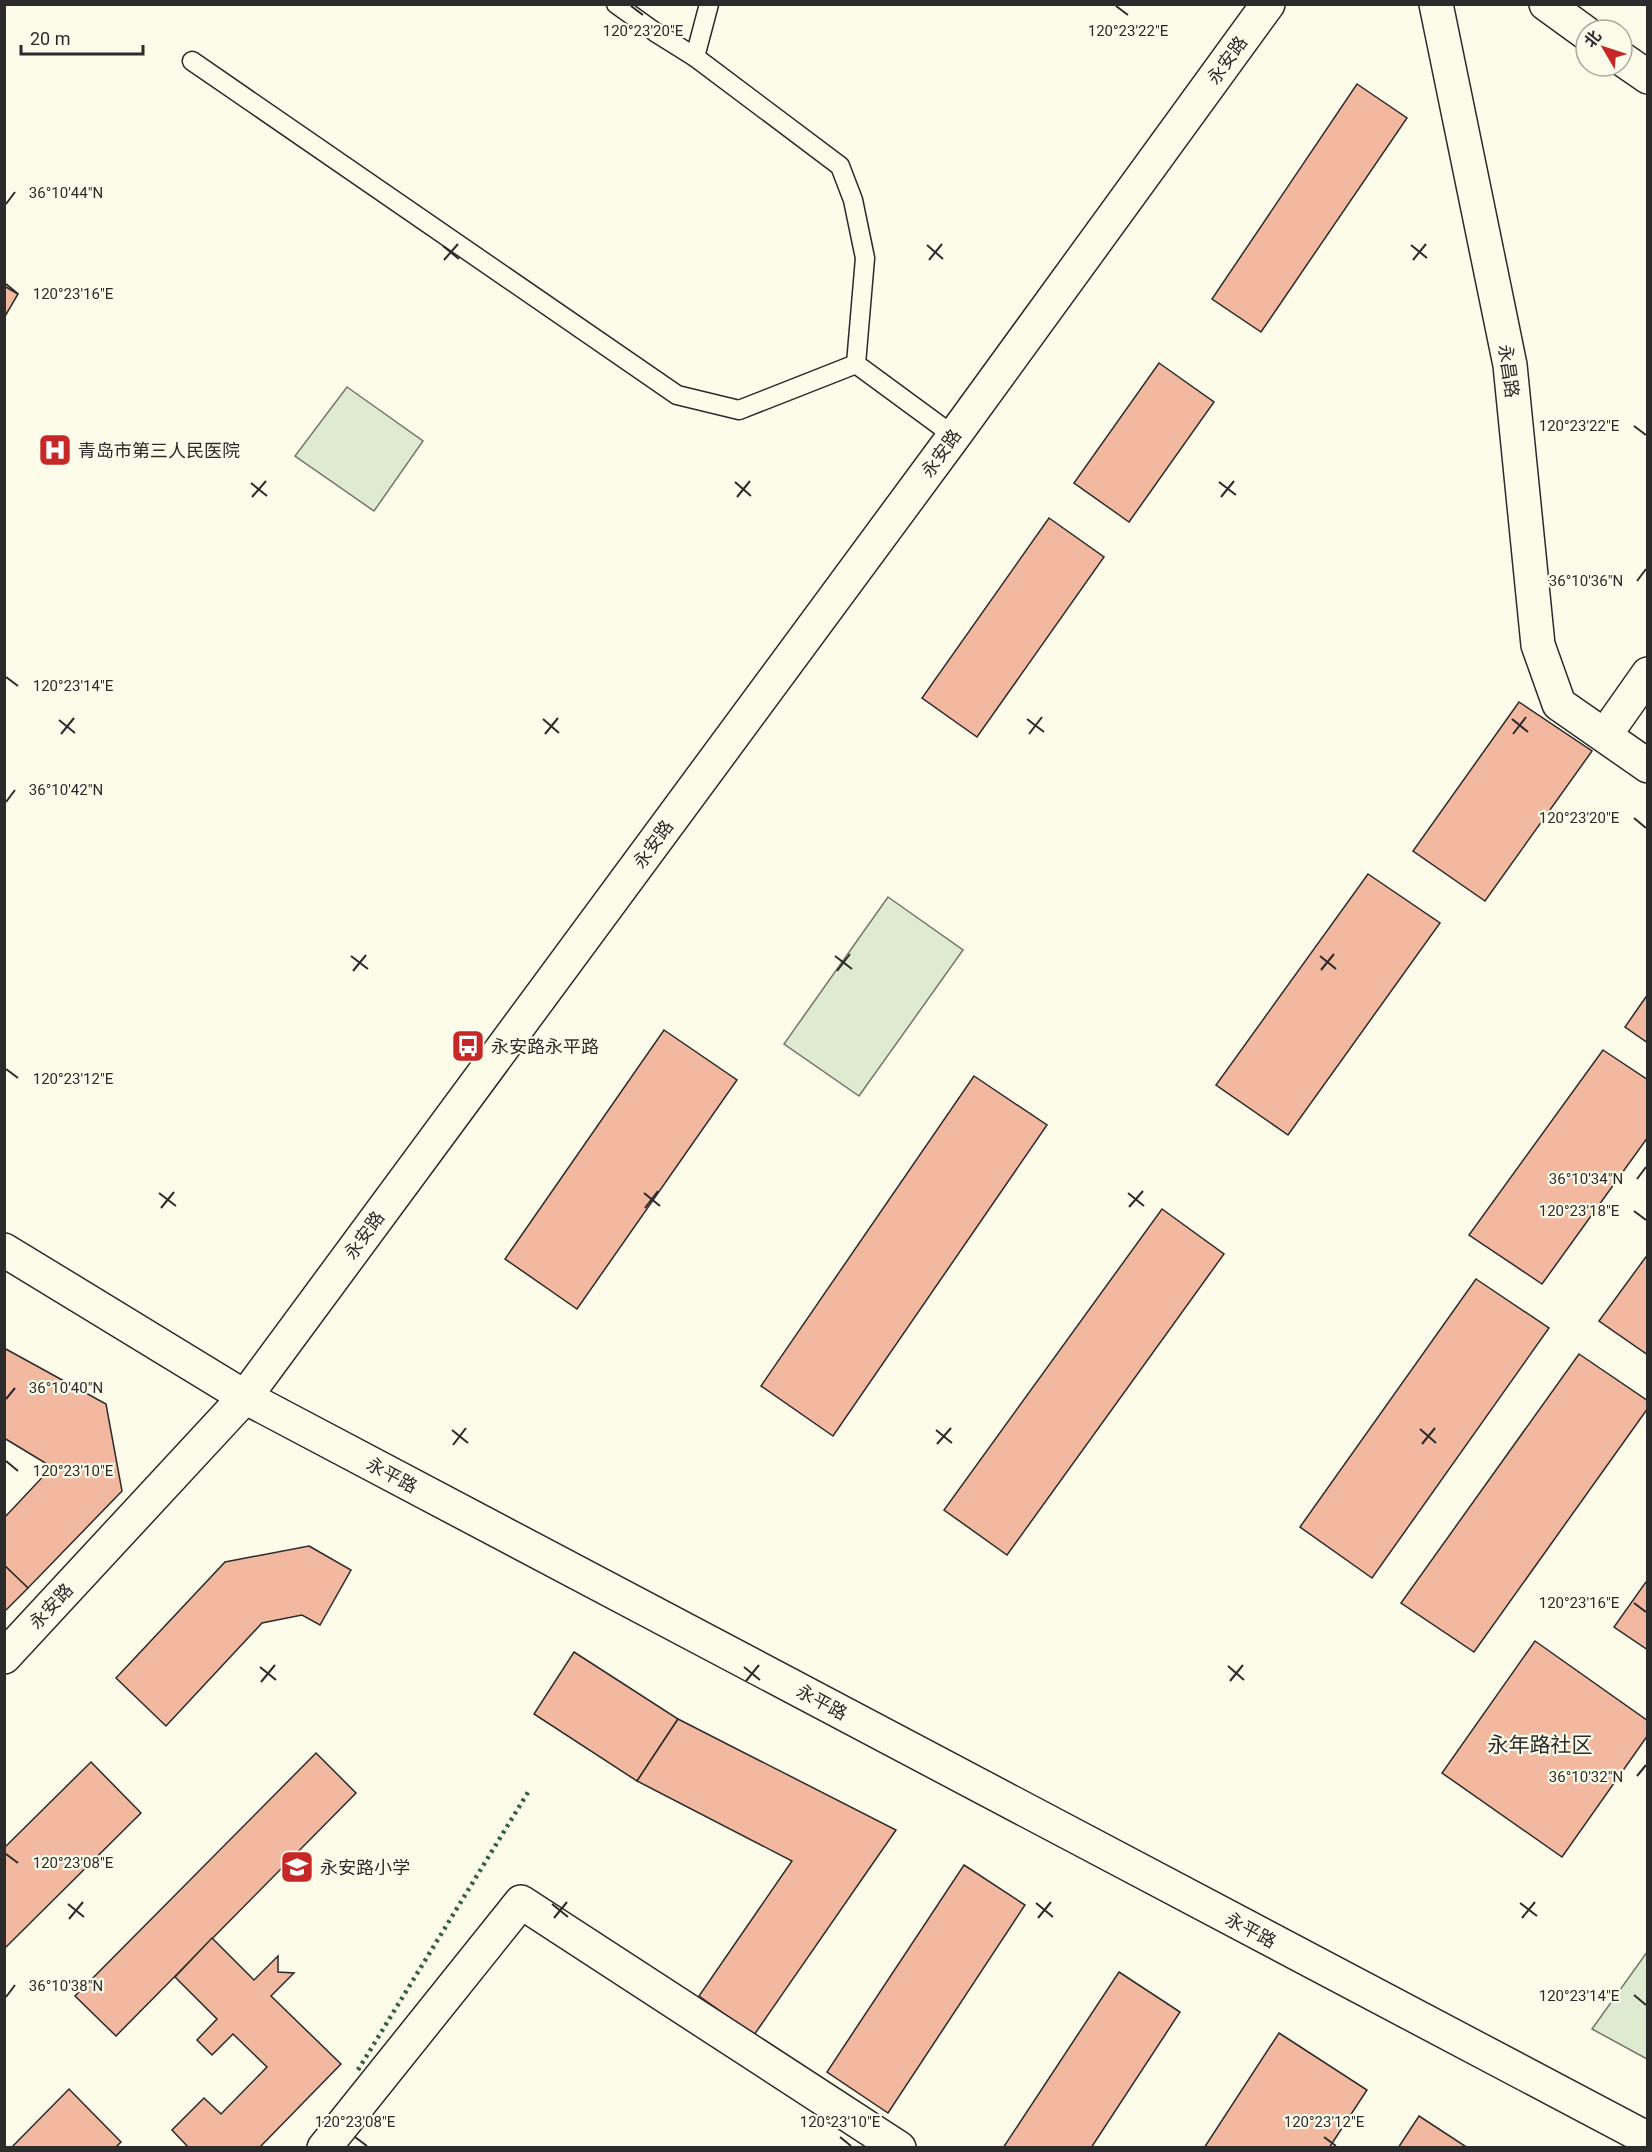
<svg xmlns="http://www.w3.org/2000/svg" width="1652" height="2152" font-family="Roboto,'Noto Sans SC',sans-serif">
<rect width="100%" height="100%" fill="#fdfbea"/>
<g fill="#deebd1" stroke="#74746e" stroke-width="1.5">
<path d="M347,387l76,54 -49,70 -79,-55z"/>
<path d="M888,897l75,53 -104,146 -75,-52z"/>
<path d="M1647,1952v107l-55,-30z"/>
</g>
<g fill="#f2b8a0" stroke="#2b2b2b" stroke-width="1.5">
<path d="M1357,84l50,34 -146,214 -49,-33z"/>
<path d="M4,286l14,8 -14,24z"/>
<path d="M1159,363l55,39 -85,120 -55,-39z"/>
<path d="M1049,518l55,39 -127,180 -55,-39z"/>
<path d="M1519,702l73,49 -107,150 -72,-50z"/>
<path d="M1368,874l72,49 -152,212 -72,-50z"/>
<path d="M1648,994v49l-23,-16z"/>
<path d="M664,1030l73,50 -160,229 -72,-50z"/>
<path d="M1603,1050l45,30v57l-106,147 -73,-49z"/>
<path d="M974,1076l73,49 -214,311 -72,-50z"/>
<path d="M1162,1209l62,45 -217,301 -63,-45z"/>
<path d="M1648,1254v101l-49,-34z"/>
<path d="M1476,1279l73,49 -177,250 -72,-51z"/>
<path d="M4,1348l102,56 16,87 -94,97 -24,-23v-47l48,-51 -48,-29z"/>
<path d="M1579,1354l69,47v7l-174,244 -73,-49z"/>
<path d="M309,1546l42,24 -31,55 -18,-10 -40,8 -96,103 -50,-48 109,-116z"/>
<path d="M4,1565l24,23 -24,24z"/>
<path d="M1648,1579v71l-34,-23z"/>
<path d="M1535,1641l113,80v14l-86,122 -120,-84z"/>
<path d="M574,1652l104,67 -41,62 -103,-67z"/>
<path d="M678,1719l218,111 -142,205 -55,-39 93,-135 -155,-80z"/>
<path d="M316,1753l40,40 -240,243 -41,-40z"/>
<path d="M91,1762l50,51 -137,136v-101z"/>
<path d="M964,1865l61,40 -137,208 -61,-41z"/>
<path d="M212,1938l42,42 24,-24v16l16,1 -23,23 70,68 -82,84h-70l-17,-18 32,-32 17,16 46,-47 -34,-33 -21,21 -15,-15 20,-21 -42,-42z"/>
<path d="M1119,1972l61,40 -89,136h-88z"/>
<path d="M1279,2033l88,57 -38,58h-125z"/>
<path d="M69,2089l52,53 -6,6h-104z"/>
<path d="M1419,2116l49,32h-70z"/>
</g>
<g fill="none" stroke-linecap="round" stroke-linejoin="round">
<defs>
<g id="service">
<path d="M616,4l39,28 40,25"/>
<path d="M709,4l-14,53 145,109 13,34 12,58 -9,106 98,72"/>
<path d="M192,61l485,334 62,15 117,-46"/>
</g>
<g id="minor">
<path d="M1436,4l74,361 28,280 21,59 89,62"/>
<path d="M1546,4l40,29"/>
<path d="M1622,59l26,18"/>
<path d="M1605,735l43,-61"/>
<path d="M324,2148l197,-246 378,246"/>
</g>
<path id="tertiary" d="M4,1657l241,-260 709,-961 314,-432"/>
<path id="secondary" d="M4,1250l241,147 1403,742"/>
</defs>
<use href="#service" stroke="#2b2b2b" stroke-width="21"/>
<use href="#minor" stroke="#2b2b2b" stroke-width="36"/>
<use href="#tertiary" stroke="#2b2b2b" stroke-width="36"/>
<use href="#secondary" stroke="#2b2b2b" stroke-width="36"/>
<use href="#service" stroke="#fdfbea" stroke-width="18"/>
<use href="#minor" stroke="#fdfbea" stroke-width="33"/>
<use href="#tertiary" stroke="#fdfbea" stroke-width="33"/>
<use href="#secondary" stroke="#fdfbea" stroke-width="33"/>
<path stroke="#34623c" stroke-width="4.5" stroke-dasharray="3 4.5" stroke-linecap="butt" d="M358,2070l172,-281"/>
</g>
<path fill="none" stroke="#2b2b2b" stroke-width="2" d="M631,6l12,9M1116,6l12,9M6,204l9,-12M927,245l16,14M1411,245l16,13M443,246l16,13M444,260l14,-16M929,260l13,-16M1413,260l13,-16M6,284l12,10M1634,426l12,9M735,482l16,14M1219,482l17,13M251,483l16,13M252,497l14,-16M737,497l13,-16M1221,497l13,-16M1637,581l9,-12M6,677l12,9M543,719l16,14M1027,719l17,13M1512,719l16,13M59,720l16,13M61,734l13,-16M545,734l13,-16M1029,734l13,-17M1513,734l13,-17M6,802l9,-12M1634,818l12,10M351,956l17,13M835,956l17,13M1320,956l16,13M1321,970l13,-16M353,971l13,-16M837,971l13,-17M6,1069l12,9M1637,1179l9,-12M159,1193l17,13M644,1193l16,13M1128,1193l16,13M1129,1207l14,-16M161,1208l13,-16M645,1208l13,-17M1634,1211l12,9M6,1399l9,-11M1420,1429l16,14M452,1430l16,13M936,1430l16,13M937,1444l14,-16M1422,1444l13,-16M453,1445l13,-17M6,1461l12,10M1634,1603l12,9M1228,1666l16,14M260,1667l16,13M744,1667l16,13M746,1681l13,-16M1230,1681l13,-16M261,1682l14,-17M1637,1776l9,-11M6,1854l12,9M1036,1903l17,14M1520,1903l17,13M68,1904l16,13M552,1904l16,13M554,1918l13,-16M1038,1918l13,-16M1522,1918l13,-16M69,1919l14,-17M1634,1995l12,10M6,1997l9,-12M355,2137l12,9M840,2137l11,9M1324,2137l12,9"/>
<defs>
<symbol id="hospital-square" viewBox="-11 -11 22 22"><rect x="-9" y="-9" width="18" height="18" rx="4" fill="#c62828" stroke="#fdfbea"/><path d="M-5-5h3v3.5h4V-5h3V5h-3V1.5h-4V5h-3Z" fill="#fff"/></symbol>
<symbol id="bus-square" viewBox="-11 -11 22 22"><rect x="-9" y="-9" width="18" height="18" rx="4" fill="#c62828" stroke="#fdfbea"/><path d="M-5-6H5V4H4V6H2V4H-2V6H-4V4H-5ZM-3.5-4V0h7V-4ZM-3.5 1.2v1.5H-2V1.2ZM2 1.2v1.5H3.5V1.2Z" fill="#fff"/></symbol>
<symbol id="school-square" viewBox="-11 -11 22 22"><rect x="-9" y="-9" width="18" height="18" rx="4" fill="#c62828" stroke="#fdfbea"/><path d="M0-5L7-2L0 1L-7-2ZM-4 1L0 2.5L4 1V4Q0 6-4 4Z" fill="#fff"/></symbol>
</defs>
<g fill-rule="evenodd">
<use href="#hospital-square" x="36" y="431" width="38" height="38"/>
<use href="#bus-square" x="449" y="1027" width="38" height="38"/>
<use href="#school-square" x="278" y="1848" width="38" height="38"/>
</g>
<g text-anchor="middle" dominant-baseline="central" stroke-width="4.5" stroke-linejoin="round" paint-order="stroke">
<g font-size="18" fill="#2b2b2b" stroke="#fdfbea">
<text transform="translate(1227 60) rotate(-54)">永安路</text>
<text transform="translate(1509 371) rotate(82)">永昌路</text>
<text transform="translate(941 453) rotate(-54)">永安路</text>
<text transform="translate(653 844) rotate(-54)">永安路</text>
<text transform="translate(364 1235) rotate(-54)">永安路</text>
<text transform="translate(392 1475) rotate(28)">永平路</text>
<text transform="translate(51 1606) rotate(-47)">永安路</text>
<text transform="translate(822 1702) rotate(28)">永平路</text>
<text transform="translate(1251 1930) rotate(28)">永平路</text>
</g>
<g font-size="18" fill="#2b2b2b" stroke="#fdfbea" text-anchor="start">
<text x="78" y="450">青岛市第三人民医院</text>
<text x="491" y="1046">永安路永平路</text>
<text x="320" y="1867">永安路小学</text>
</g>
<g font-size="21" fill="#2b2b2b" stroke="#fdfbea">
<text x="1540" y="1745">永年路社区</text>
</g>
</g>
<g font-size="15" text-anchor="middle" fill="#2b2b2b" stroke="#fdfbea" stroke-width="4.5" stroke-linejoin="round" paint-order="stroke">
<text x="643" y="36">120°23'20"E</text>
<text x="1128" y="36">120°23'22"E</text>
<text x="66" y="198">36°10'44"N</text>
<text x="73" y="299">120°23'16"E</text>
<text x="1579" y="431">120°23'22"E</text>
<text x="1586" y="586">36°10'36"N</text>
<text x="73" y="691">120°23'14"E</text>
<text x="66" y="795">36°10'42"N</text>
<text x="1579" y="823">120°23'20"E</text>
<text x="73" y="1084">120°23'12"E</text>
<text x="1586" y="1184">36°10'34"N</text>
<text x="1579" y="1216">120°23'18"E</text>
<text x="66" y="1393">36°10'40"N</text>
<text x="73" y="1476">120°23'10"E</text>
<text x="1579" y="1608">120°23'16"E</text>
<text x="1586" y="1782">36°10'32"N</text>
<text x="73" y="1868">120°23'08"E</text>
<text x="66" y="1991">36°10'38"N</text>
<text x="1579" y="2001">120°23'14"E</text>
<text x="355" y="2127">120°23'08"E</text>
<text x="840" y="2127">120°23'10"E</text>
<text x="1324" y="2127">120°23'12"E</text>
</g>
<rect width="1652" height="2152" fill="none" stroke="#2b2b2b" stroke-width="12"/>
<g transform="translate(1604 48) rotate(309)"><circle r="28" fill="#fdfbea" stroke="#a9a89e" stroke-width="1.5"/>
<path d="M0-4.5L10 22L0 15L-10 22Z" fill="#c62828"/>
<text y="-9" font-size="16" font-weight="bold" text-anchor="middle" fill="#2b2b2b">北</text>
</g>
<path d="M21 45v9h122v-9" fill="none" stroke="#2b2b2b" stroke-width="3"/>
<text x="30" y="45" font-size="18" fill="#2b2b2b" stroke="#fdfbea" stroke-width="4.5" paint-order="stroke">20 m</text>
</svg>
